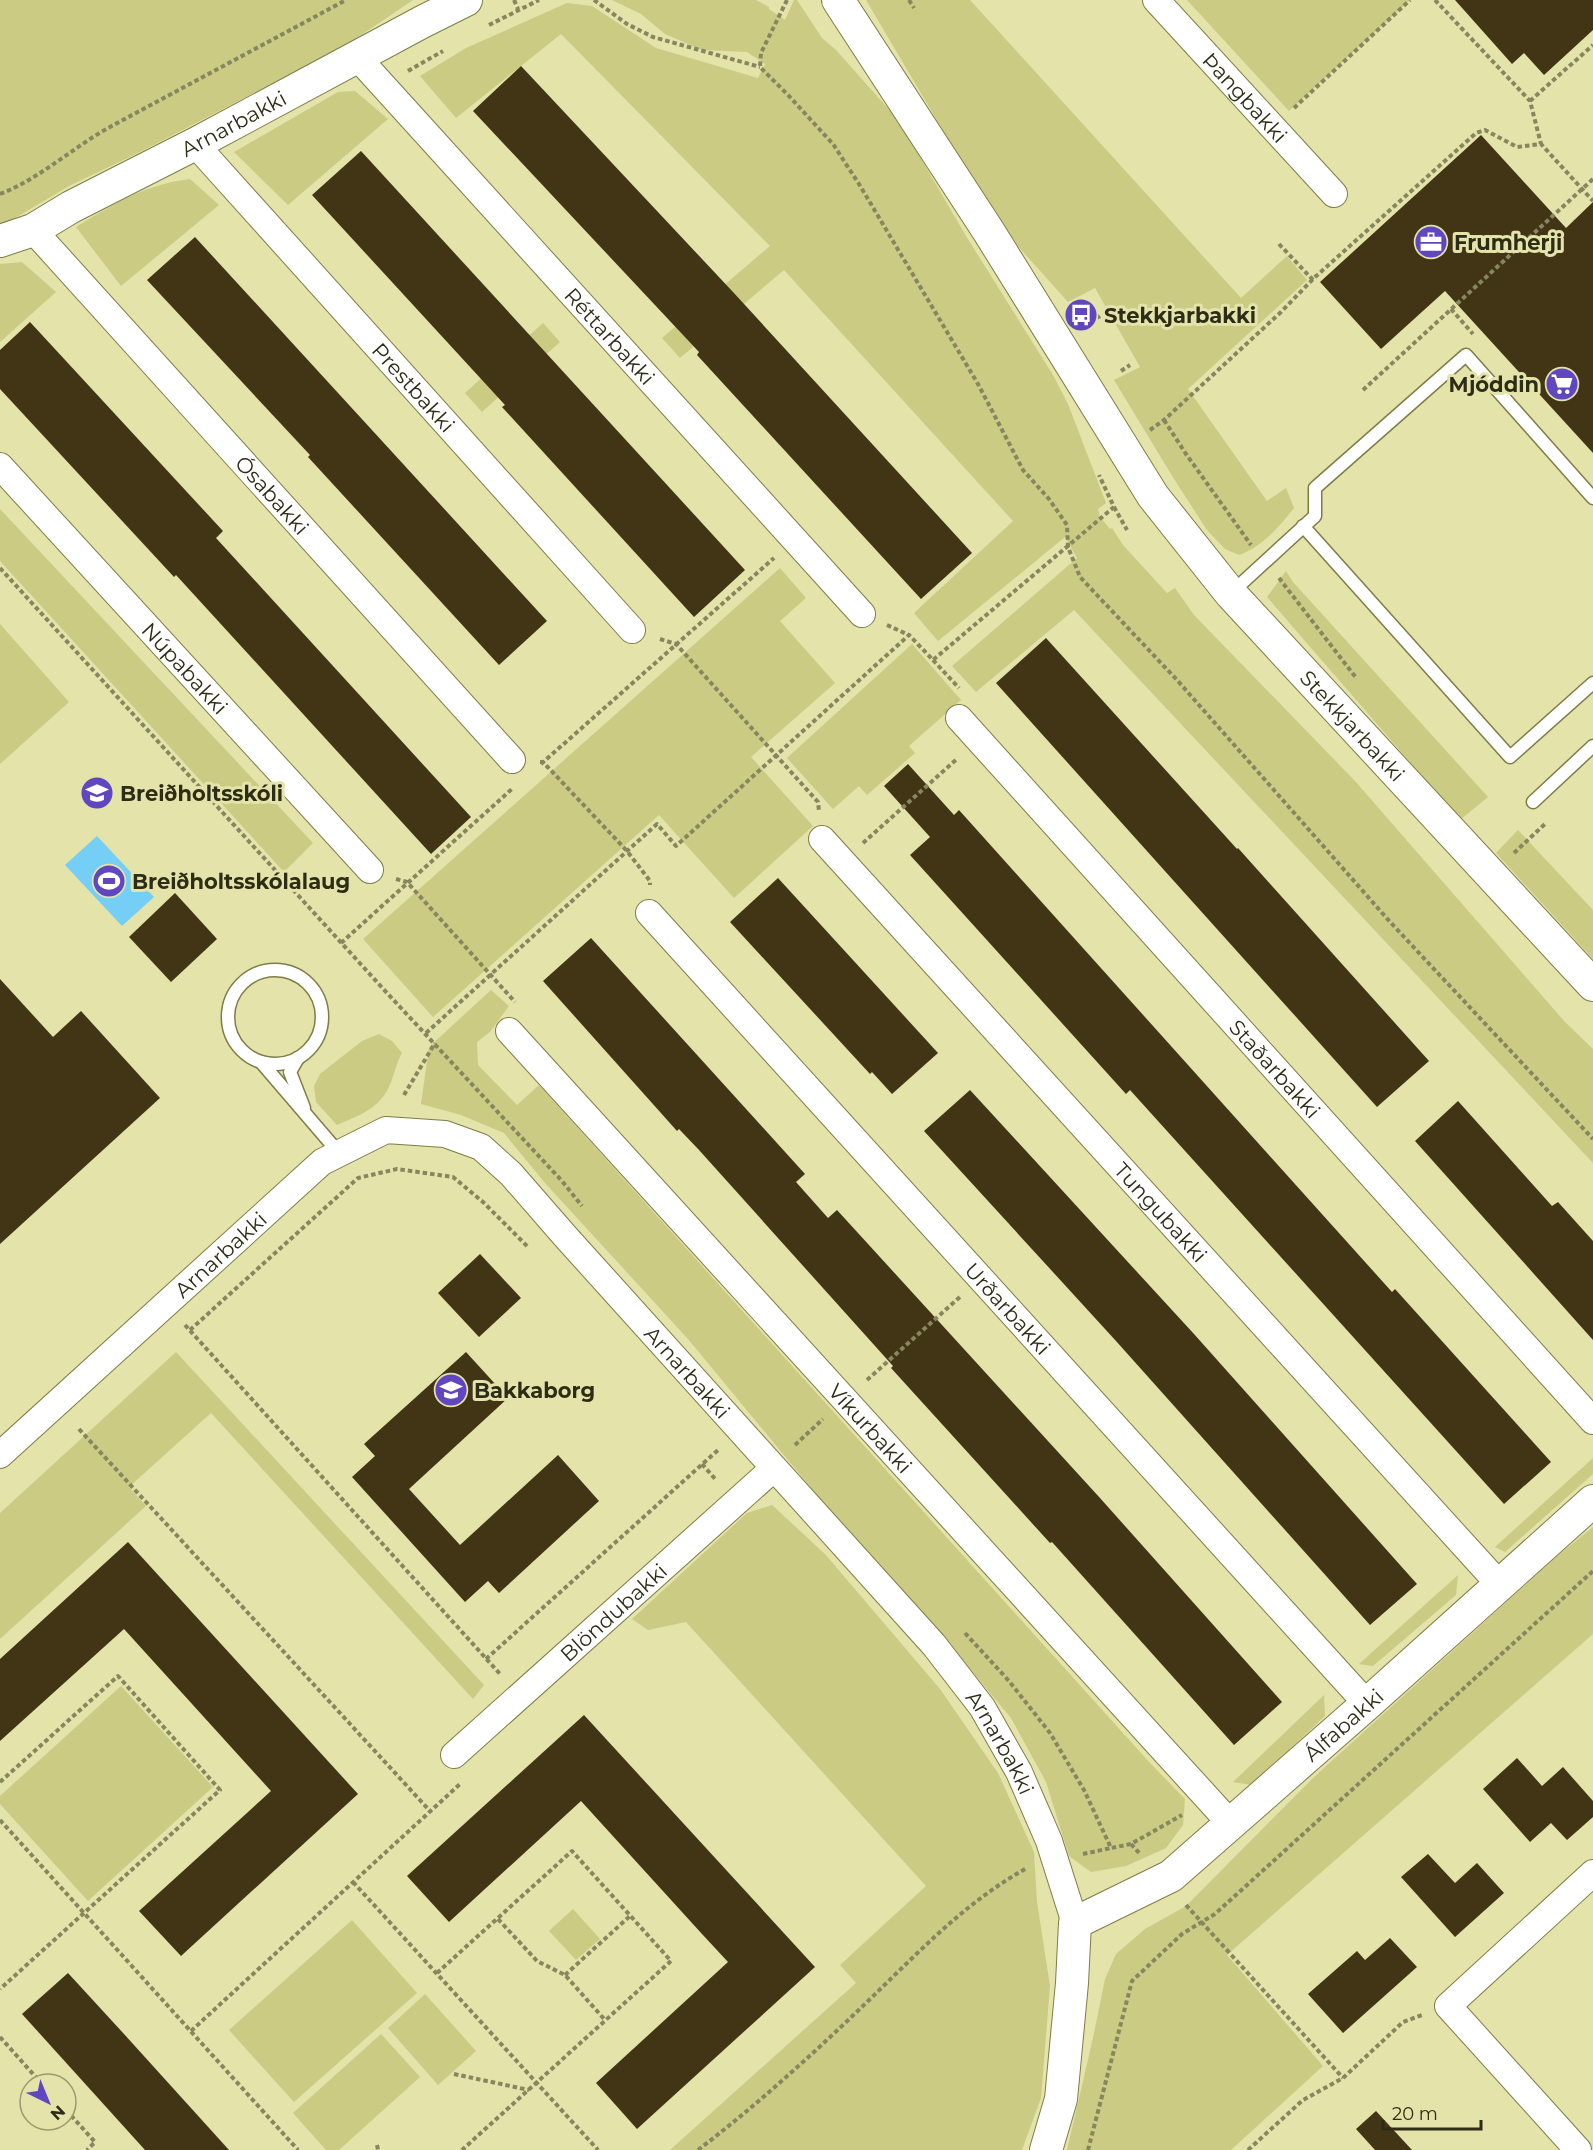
<svg xmlns="http://www.w3.org/2000/svg" width="1593" height="2150" font-family="Montserrat,sans-serif">
<rect width="100%" height="100%" fill="#e3e3aa"/>
<g fill="#cccb84">
<path d="M0,0h413l-65,44 -208,108 -71,34 -69,41z"/>
<path d="M612,0h144l13,7v2l16,11 9,-20h3l25,38 15,13 62,70 67,115 87,139 15,29 38,99 -8,6 2,8 10,12 2,-1 11,17 44,48 8,-5 19,27 161,166 210,241 28,27v114l-519,-553 -98,82 -24,-26 125,-108 -12,-21 -127,104 -24,-28 99,-92 -229,-251 -104,88 -18,-20 108,-92 -209,-212 -105,84 -36,-42 46,-28 101,-45 25,3 64,42 102,30 7,-14 -18,-12 -45,-2 -37,-16 -24,-20z"/>
<path d="M866,0h104l271,298 46,-42 20,24 -119,109 79,112 19,-13 8,20c-15,19 -32,39 -55,47l-14,-6 -18,-19 -33,-51 -60,-99 26,-13 -45,-79 -27,14 -70,-78z"/>
<path d="M1187,0h223l-121,111z"/>
<path d="M355,91l33,28 -100,86 -54,-53 104,-60z"/>
<path d="M190,179l29,26 -98,81 -45,-59c39,-24 68,-42 114,-48z"/>
<path d="M22,262l34,30 -56,50v-78z"/>
<path d="M543,323l17,19 -78,70 -17,-19z"/>
<path d="M0,509l313,334 -29,29 -284,-311z"/>
<path d="M780,568l26,30 -26,23 55,62 -84,74 62,69 -79,72 -75,-83 -226,202 -70,-78z"/>
<path d="M1286,571l7,11 195,215 -28,23 -193,-223z"/>
<path d="M0,624l69,78 -69,62z"/>
<path d="M912,644l49,56 -52,46 6,7 -48,42 -8,-9 -26,23 -46,-51z"/>
<path d="M1518,830l75,80v49l-97,-106z"/>
<path d="M491,990l18,16 -19,26 -13,10 1,23 39,40 22,-20 611,678 35,36 -2,26 -17,23 -40,18 -35,6 -22,-16 -23,-74 -35,-64 -61,-73 -115,-128 -147,-178 -143,-156 -41,-50 -43,-18 -40,-11 8,-57z"/>
<path d="M379,1034l13,7 10,12c-7,12 -8,25 -14,36 -11,21 -31,27 -51,36l-21,-23 -2,-16 6,-12 42,-33z"/>
<path d="M176,1352l308,333 -11,14 -262,-286 -82,74 17,19 -146,133v-126z"/>
<path d="M1593,1458v16l-88,78 -10,-5z"/>
<path d="M772,1505l53,49 115,135 58,84 36,79 3,50 13,84 -9,112 -19,52h-352l186,-167 -16,-18 86,-79 -240,-264 -38,8 -16,-11 115,-106z"/>
<path d="M1593,1527v107l-366,321 96,111 -92,84h-164l26,-112 12,-59 11,-25 29,-25 41,-23 127,-128 243,-221z"/>
<path d="M1458,1575l-2,20 -83,71 -14,-2z"/>
<path d="M121,1686l92,101 -125,114 -88,-97v-8z"/>
<path d="M1324,1695l1,21 -73,69 -19,-3z"/>
<path d="M573,1909l27,30 -24,21 -27,-29z"/>
<path d="M352,1920l65,73 -123,109 -65,-72z"/>
<path d="M425,1994l51,57 -38,34 -50,-57z"/>
<path d="M381,2034l39,43 -81,73h-13l-33,-37z"/>
</g>
<path fill="#74cef5" d="M97,836l57,61 -32,29 -57,-61z"/>
<g fill="#423515">
<path d="M1455,0h138v30l-49,45 -20,-22 -12,11z"/>
<path d="M521,66l212,226 239,261 -51,46 -224,-244 2,-3 -226,-241z"/>
<path d="M1481,135l85,93 27,-26v251l-148,-162 -64,58 -61,-67z"/>
<path d="M361,151l384,419 -51,47 -192,-210 3,-2 -193,-210z"/>
<path d="M195,237l352,384 -48,44 -191,-208 2,-2 -163,-175z"/>
<path d="M30,322l193,209 -7,7 255,279 -40,37 -255,-279 -2,2 -174,-188v-39z"/>
<path d="M1046,638l191,211 1,-1 191,213 -52,46 -381,-424z"/>
<path d="M908,764l46,51 5,-5 433,482 3,-3 156,173 -47,42 -374,-414 -4,4 -216,-239 20,-18 -46,-51z"/>
<path d="M778,878l160,175 -46,41 -20,-22 -2,2 -140,-152z"/>
<path d="M175,893l42,46 -46,43 -42,-45z"/>
<path d="M591,938l214,236 -9,8 32,36 9,-8 263,288 182,204 -48,43 -182,-203 -2,1 -159,-175 2,-2 -194,-216 -20,-21 -2,2 -134,-150z"/>
<path d="M0,979l53,58 28,-26 79,87 -160,146z"/>
<path d="M970,1090l224,244 223,250 -47,41 -254,-284 -192,-210z"/>
<path d="M1458,1101l94,105 6,-4 35,39v99l-178,-199z"/>
<path d="M480,1254l41,44 -42,39 -41,-44z"/>
<path d="M466,1352l42,46 -99,91 51,56 98,-90 41,46 -100,92 -11,-12 -23,21 -113,-125 23,-21 -11,-12z"/>
<path d="M128,1542l230,252 -177,162 -42,-45 132,-120 -147,-162 -124,112v-82z"/>
<path d="M584,1715l231,252 -178,162 -41,-46 132,-121 -26,-28 -121,-133 -132,121 -42,-46z"/>
<path d="M1517,1758l25,28 21,-19 30,34v16l-26,23 -16,-17 -21,19 -47,-53z"/>
<path d="M1428,1854l27,29 22,-20 27,30 -49,44 -54,-60z"/>
<path d="M1390,1938l27,29 -74,66 -35,-39 49,-43 8,9z"/>
<path d="M68,1973l56,61 105,116h-84l-123,-136z"/>
<path d="M1376,2111l36,39h-37l-19,-21z"/>
</g>
<g fill="none" stroke-linecap="round" stroke-linejoin="round">
<defs>
<g id="service">
<path d="M1303,526l207,231 83,-74"/>
<path d="M1231,593l84,-77v-28l151,-133 127,143"/>
<path d="M1533,802l60,-56"/>
<circle cx="275" cy="1017" r="47"/>
<path d="M298,1058l-8,14 14,36"/>
<path d="M261,1062l78,91"/>
</g>
<g id="minor">
<path id="s1" d="M1156,0l178,194"/>
<path id="s2" d="M358,58l504,556"/>
<path id="s3" d="M195,144l437,486"/>
<path id="s4" d="M33,230l479,530"/>
<path id="s5" d="M0,466l370,404"/>
<path id="s6" d="M959,718l634,703"/>
<path id="s7" d="M822,839l678,746"/>
<path id="s8" d="M649,913l718,791"/>
<path id="s9" d="M509,1031l722,793"/>
<path id="s10" d="M0,1455l322,-293 64,-32 59,4 36,13 30,27 54,62 369,409 48,62 37,65 30,69 26,82"/>
<path id="s11" d="M454,1755l319,-286"/>
<path d="M1578,2150l-130,-144 145,-133"/>
</g>
<g id="tertiary">
<path id="s12" d="M838,0l151,232 164,264 78,98 362,391"/>
<path id="s13" d="M0,241l33,-11 38,-23 124,-63 227,-122 44,-22"/>
<path id="s14" d="M1046,2150l15,-51 11,-116 3,-60 96,-47 196,-172 226,-203"/>
</g>
</defs>
<use href="#service" stroke="#7e7d48" stroke-width="15"/>
<use href="#minor" stroke="#7e7d48" stroke-width="28"/>
<use href="#tertiary" stroke="#7e7d48" stroke-width="34"/>
<g stroke="#86865f" stroke-width="4" stroke-dasharray="4.5 3" stroke-linecap="butt">
<path d="M514,0l4,9"/>
<path d="M594,0l33,24 26,13 107,30"/>
<path d="M787,0l-26,53 -1,14 28,28 45,49 26,40 119,200 45,86 26,29 18,26 1,22 12,30 97,103 214,243 202,216"/>
<path d="M909,0l5,8"/>
<path d="M1435,0l95,101 11,43"/>
<path d="M489,25l50,-25"/>
<path d="M408,71l35,-20"/>
<path d="M1530,101l63,-56"/>
<path d="M1294,108l116,-108"/>
<path d="M0,194c39,-15 71,-45 108,-66l238,-128"/>
<path d="M1279,244l34,36"/>
<path d="M1451,309l22,25"/>
<path d="M1091,322l9,-6"/>
<path d="M1121,371l9,-6"/>
<path d="M1363,390l230,-211"/>
<path d="M1164,420l22,34 65,91"/>
<path d="M1150,430l14,-10 117,-108 34,-35 161,-144 9,-3 32,17 24,-3 52,57"/>
<path d="M1114,507l13,23"/>
<path d="M0,568l387,425 175,188 20,25"/>
<path d="M1279,578l78,101"/>
<path d="M887,625l22,10"/>
<path d="M660,639l16,5 142,158 1,9"/>
<path d="M933,660l26,28"/>
<path d="M540,762h3l84,89 23,30v4"/>
<path d="M541,764l233,-206"/>
<path d="M863,843l95,-85"/>
<path d="M1514,853l32,-30"/>
<path d="M396,879l11,3 108,120"/>
<path d="M341,943l172,-155"/>
<path d="M426,1033l231,-209 19,22 233,-211 24,25 181,-153 -15,-32"/>
<path d="M404,1095l31,-52"/>
<path d="M185,1325l315,349"/>
<path d="M190,1330l168,-152 39,-9 56,8 30,25 45,45"/>
<path d="M867,1380l93,-83"/>
<path d="M79,1429l351,382"/>
<path d="M795,1445l28,-26"/>
<path d="M702,1464l14,16"/>
<path d="M965,1633l44,48 41,52 34,57 27,58 20,-4 51,-29"/>
<path d="M486,1659l232,-209"/>
<path d="M0,1782l118,-106 102,114 -220,199"/>
<path d="M0,1820l298,330"/>
<path d="M1131,1844l10,11"/>
<path d="M1083,1854l28,-6"/>
<path d="M353,1882l245,268"/>
<path d="M1186,1905l157,173"/>
<path d="M498,1919l39,42 28,14 40,45"/>
<path d="M437,1973l135,-122 99,110 -209,189"/>
<path d="M565,1975l65,-59"/>
<path d="M191,2031l269,-247"/>
<path d="M0,2037l42,47"/>
<path d="M454,2074l75,16"/>
<path d="M66,2110l29,32 -8,8"/>
<path d="M377,2145l1,5"/>
<path d="M698,2150c59,-45 115,-96 168,-147 51,-49 99,-101 161,-135"/>
<path d="M1088,2150l44,-169 50,-47 33,-20 378,-343"/>
<path d="M1248,2150l55,-50 40,-22 60,-56 19,-7"/>
</g>
<use href="#service" stroke="#fff" stroke-width="12"/>
<use href="#minor" stroke="#fff" stroke-width="26"/>
<use href="#tertiary" stroke="#fff" stroke-width="32"/>
</g>
<defs>
<symbol id="office-disc" viewBox="-11 -11 22 22"><circle r="9.5" fill="#6047c0" stroke="#e3e3aa"/><path d="M-6-3h4V-5.5h4V-3h4V5H-6ZM-1-4.5V-3h2v-1.5ZM-6 0V1H6V0Z" fill="#fff"/></symbol>
<symbol id="bus-disc" viewBox="-11 -11 22 22"><circle r="9.5" fill="#6047c0" stroke="#e3e3aa"/><path d="M-5-6H5V4H4V6H2V4H-2V6H-4V4H-5ZM-3.5-4V0h7V-4ZM-3.5 1.2v1.5H-2V1.2ZM2 1.2v1.5H3.5V1.2Z" fill="#fff"/></symbol>
<symbol id="supermarket-disc" viewBox="-11 -11 22 22"><circle r="9.5" fill="#6047c0" stroke="#e3e3aa"/><path d="M-6-5.5h2.5l.6 2H6L4.5 2H-2.5L-4.4-4H-6ZM-1.5 3.2a1.3 1.3 0 1 0 .1 0ZM3 3.2a1.3 1.3 0 1 0 .1 0Z" fill="#fff"/></symbol>
<symbol id="school-disc" viewBox="-11 -11 22 22"><circle r="9.5" fill="#6047c0" stroke="#e3e3aa"/><path d="M0-5L7-2L0 1L-7-2ZM-4 1L0 2.5L4 1V4Q0 6-4 4Z" fill="#fff"/></symbol>
<symbol id="stadium-disc" viewBox="-11 -11 22 22"><circle r="9.5" fill="#6047c0" stroke="#e3e3aa"/><path d="M0-5a6.5 5 0 1 0 0 10a6.5 5 0 1 0 0-10ZM-3.5-1.8h7v3.6h-7Z" fill="#fff"/></symbol>
</defs>
<g fill-rule="evenodd">
<use href="#office-disc" x="1412" y="223" width="38" height="38"/>
<use href="#bus-disc" x="1062" y="296" width="38" height="38"/>
<use href="#supermarket-disc" x="1543" y="365" width="38" height="38"/>
<use href="#school-disc" x="78" y="774" width="38" height="38"/>
<use href="#stadium-disc" x="90" y="862" width="38" height="38"/>
<use href="#school-disc" x="432" y="1371" width="38" height="38"/>
</g>
<g text-anchor="middle" dominant-baseline="central" stroke-width="6" stroke-linejoin="round" paint-order="stroke">
<g font-size="21" fill="#2d2d17" stroke="#e3e3aa">
<text stroke="none"><textPath href="#s1" startOffset="132">Þangbakki</textPath></text>
<text stroke="none"><textPath href="#s13" startOffset="262">Arnarbakki</textPath></text>
<text stroke="none"><textPath href="#s2" startOffset="375">Réttarbakki</textPath></text>
<text stroke="none"><textPath href="#s3" startOffset="327">Prestbakki</textPath></text>
<text stroke="none"><textPath href="#s4" startOffset="357">Ósabakki</textPath></text>
<text stroke="none"><textPath href="#s5" startOffset="274">Núpabakki</textPath></text>
<text stroke="none"><textPath href="#s12" startOffset="892">Stekkjarbakki</textPath></text>
<text stroke="none"><textPath href="#s6" startOffset="472">Staðarbakki</textPath></text>
<text stroke="none"><textPath href="#s7" startOffset="504">Tungubakki</textPath></text>
<text stroke="none"><textPath href="#s10" startOffset="298">Arnarbakki</textPath></text>
<text stroke="none"><textPath href="#s8" startOffset="534">Urðarbakki</textPath></text>
<text stroke="none"><textPath href="#s10" startOffset="910">Arnarbakki</textPath></text>
<text stroke="none"><textPath href="#s9" startOffset="537">Víkurbakki</textPath></text>
<text stroke="none"><textPath href="#s11" startOffset="214">Blöndubakki</textPath></text>
<text stroke="none"><textPath href="#s14" startOffset="566">Álfabakki</textPath></text>
<text stroke="none"><textPath href="#s10" startOffset="1396">Arnarbakki</textPath></text>
</g>
<g font-size="21" font-weight="bold" fill="#2d2d17" stroke="#e3e3aa" text-anchor="start">
<text x="1454" y="242">Frumherji</text>
<text x="1104" y="315">Stekkjarbakki</text>
<text x="1539" y="384" text-anchor="end">Mjóddin</text>
<text x="120" y="793">Breiðholtsskóli</text>
<text x="132" y="881">Breiðholtsskólalaug</text>
<text x="474" y="1390">Bakkaborg</text>
</g>
</g>
<g transform="translate(48 2102) rotate(137)"><circle r="28" fill="#e3e3aa" stroke="#9a9a6f" stroke-width="1.5"/>
<path d="M0-4.5L10 22L0 15L-10 22Z" fill="#6047c0"/>
<text y="-9" font-size="16" font-weight="bold" text-anchor="middle" fill="#2d2d17">N</text>
</g>
<path d="M1383 2120v9h98v-9" fill="none" stroke="#2d2d17" stroke-width="3"/>
<text x="1392" y="2120" font-size="18" fill="#2d2d17" stroke="#e3e3aa" stroke-width="4.5" paint-order="stroke">20 m</text>
</svg>
